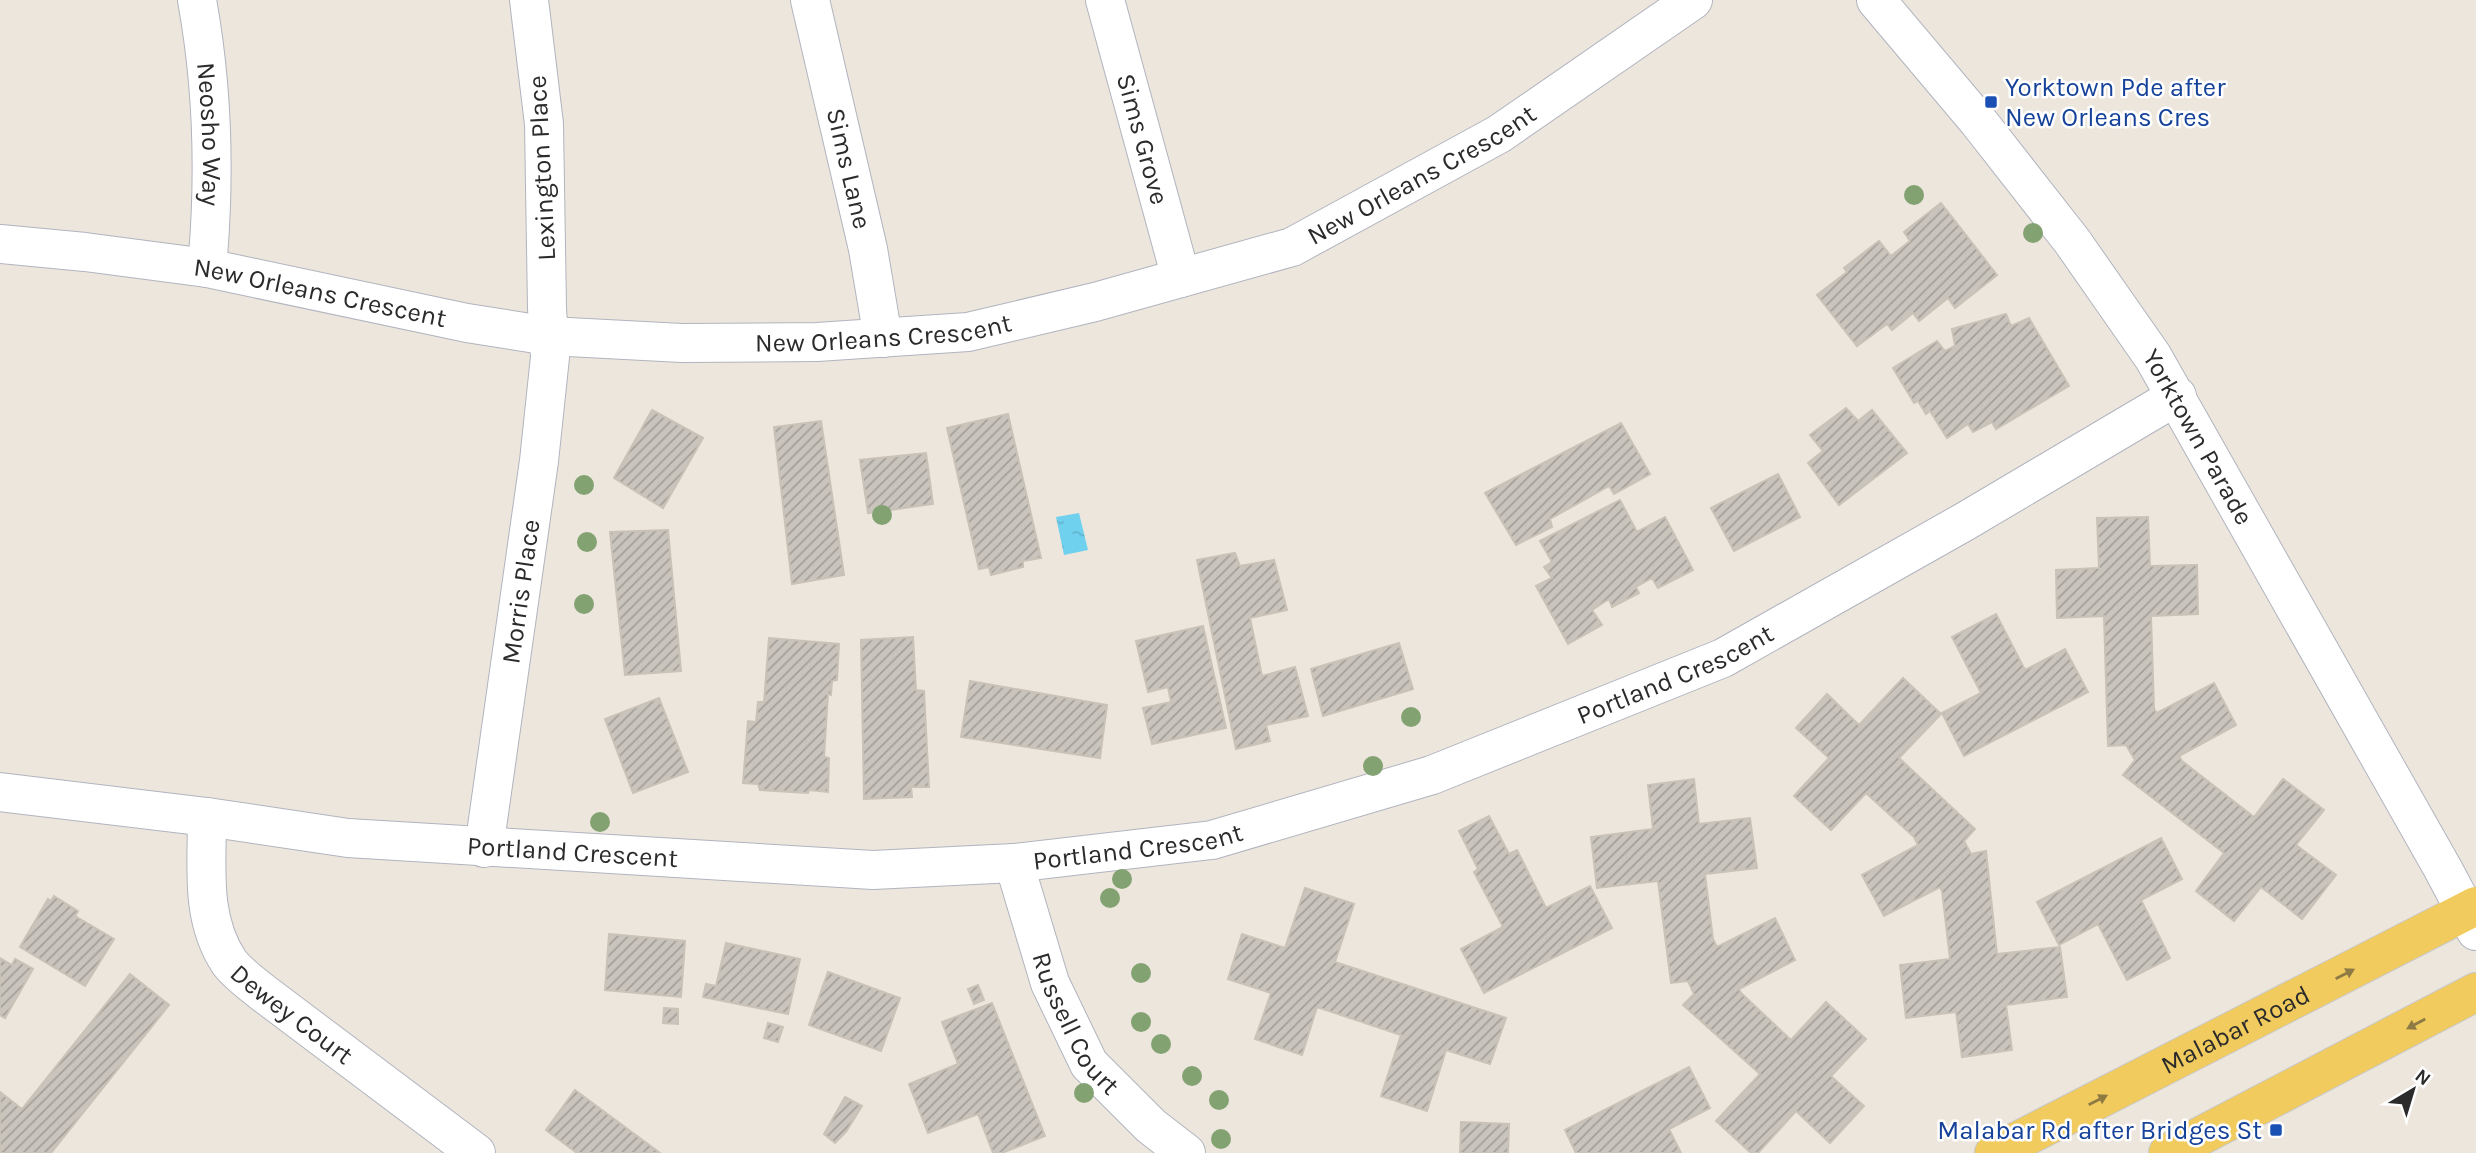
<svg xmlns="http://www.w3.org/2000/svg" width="2476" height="1153" font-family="Karla,sans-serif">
<defs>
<pattern id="water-ripples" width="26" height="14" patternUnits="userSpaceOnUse" patternTransform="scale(1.75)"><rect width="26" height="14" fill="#70d1ef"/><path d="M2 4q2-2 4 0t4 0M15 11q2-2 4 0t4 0" fill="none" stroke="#61b4cd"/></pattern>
<pattern id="building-hatch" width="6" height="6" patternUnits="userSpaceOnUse" patternTransform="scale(1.75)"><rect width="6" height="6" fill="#c9c4bc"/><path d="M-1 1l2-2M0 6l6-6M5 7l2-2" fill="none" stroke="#a39f99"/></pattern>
</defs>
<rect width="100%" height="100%" fill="#ede6dd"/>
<path fill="url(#water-ripples)" d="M1079,513l9,37 -24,5 -8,-38z"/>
<g fill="url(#building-hatch)" stroke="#c9c2b7" stroke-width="2">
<path d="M1941,203l56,72 -42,33 -7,-10 -29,23 -6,-8 -21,17 -5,-6 -30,22 -40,-51 30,-23 -3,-4 35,-27 12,15 19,-15 -6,-9z"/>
<path d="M2006,314l5,12 18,-8 40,68 -73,43 -4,-7 -19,10 -5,-8 -21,14 -17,-27 -4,3 -8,-13 -4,2 -21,-35 44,-27 8,10 10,-5 -3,-17z"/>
<path d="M1846,408l12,13 14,-11 35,43 -68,52 -31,-42 15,-12 -13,-16z"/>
<path d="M652,410l51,28 -40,70 -49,-30z"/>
<path d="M1008,414l33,144 -18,3v6l-32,8 -2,-8 -10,2 -32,-141z"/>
<path d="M821,421l23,154 -52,9 -18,-157z"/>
<path d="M1621,423l29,51 -36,20 -5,-8 -59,33 2,8 -36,18 -31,-52z"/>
<path d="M926,453l7,51 -65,9 -8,-53z"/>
<path d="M1778,474l22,43 -66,34 -23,-43z"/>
<path d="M1620,500l17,32 28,-15 28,53 -35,18 -6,-10 -16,9 3,6 -27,14 -3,-8 -17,11 10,15 -34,19 -32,-58 16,-8 -8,-11 8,-5 -12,-21z"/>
<path d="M2148,517l2,49 47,-1 1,49 -47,2 3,93 3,4 57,-30 22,42 -57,31 3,5 72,56 29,-38 41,31 -28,35 40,30 -34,44 -41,-32 -27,34 -38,-30 28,-38 -101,-78 12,-15 -9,-15 -18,1 -4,-130 -47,2 -1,-48 43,-2 -2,-50z"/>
<path d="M668,530l13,141 -56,4 -15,-143z"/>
<path d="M1235,553l5,13 34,-6 13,50 -37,8 12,58 33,-9 13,49 -42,9 4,16 -34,8 -39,-189z"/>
<path d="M1996,614l29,56 40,-21 23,43 -124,64 -22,-43 39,-20 -29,-56z"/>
<path d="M1203,626l23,102 -74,16 -9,-36 28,-6 -3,-15 -20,5 -12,-51z"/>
<path d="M913,637l3,53 8,1 5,96h-18l1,10 -48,2 -3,-159z"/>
<path d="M769,638l70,6 -2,36 -5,1 -1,14 -3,-1 -4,63 5,1 -1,34 -19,-2 -1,3 -48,-3 -2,-6 -15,-1 5,-62 8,1 2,-20h6z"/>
<path d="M1399,643l14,46 -90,27 -12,-47z"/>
<path d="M1903,678l38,36 -42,44 76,71 -11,12 7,13 15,-3 11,103 63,-7 7,50 -61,8 6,45 -50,7 -6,-45 -50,6 -6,-53 50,-6 -8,-68 -2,-4 -56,29 -22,-41 56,-30 -4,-8 -48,-44 -35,37 -37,-34 35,-38 -33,-30 31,-34 32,31z"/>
<path d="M970,681l137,24 -7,53 -139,-21z"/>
<path d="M659,698l29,74 -55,21 -28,-74z"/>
<path d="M1694,779l5,45 51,-6 7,50 -52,6 8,65 4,8 58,-29 20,42 -56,29 2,4 50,47 35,-38 40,37 -35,37 33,30 -34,37 -34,-32 -38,42h-7l-35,-32 44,-47 -77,-69 11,-11 -6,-13 -17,2 -13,-102 -61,7 -6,-51 62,-8 -5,-44z"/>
<path d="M1489,816l20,38 8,-4 29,58 44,-22 22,42 -128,65 -23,-44 42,-22 -29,-55 4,-3 -19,-38z"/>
<path d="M2161,838l21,41 -41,21 29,58 -43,22 -29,-56 -39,21 -22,-43z"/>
<path d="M1305,888l49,16 -19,58 171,56 -16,46 -44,-14 -19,61 -46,-15 20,-61 -84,-28 -15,48 -47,-16 16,-46 -43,-14 14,-45 43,14z"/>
<path d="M54,896l24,15 -3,5 39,23 -29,47 -65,-39 28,-48 3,2z"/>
<path d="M609,934l76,7 -4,56 -76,-7z"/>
<path d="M726,943l74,16 -12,55 -85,-17 3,-13 10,2z"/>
<path d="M0,958l12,7 3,-6 18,10 -28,49 -5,-3z"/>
<path d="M828,972l72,26 -19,53 -72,-26z"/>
<path d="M130,974l39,31 -118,148h-51v-61l22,17z"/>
<path d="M978,985l6,15 -10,4 -6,-15z"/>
<path d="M992,1003l53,133 -43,17h-9l-15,-39 -50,19 -19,-49 49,-20 -16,-42z"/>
<path d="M664,1008l14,1v15l-15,-1z"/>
<path d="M768,1023l15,4 -5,15 -14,-4z"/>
<path d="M1689,1067l21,41 -41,21 12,24h-105l-11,-23z"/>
<path d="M575,1090l85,63h-83l-31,-23z"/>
<path d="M845,1097l17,9 -16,26 -11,11 -11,-9z"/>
<path d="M1461,1122l48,2 -1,29h-48z"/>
</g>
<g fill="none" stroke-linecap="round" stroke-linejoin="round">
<defs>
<g id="minor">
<path id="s1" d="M197,0c16,88 18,180 10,268"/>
<path id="s2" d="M810,0l58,249 15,89"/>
<path id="s3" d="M1105,0l76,278"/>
<path id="s4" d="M1876,0l102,121 94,120 81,116 290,512 33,62"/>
<path id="s5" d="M0,244l85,8 122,16 260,55 82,13 133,7 135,-1 151,-10 127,-30 197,-55 207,-113 194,-134"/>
<path id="s6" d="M0,792l207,25 141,21 525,32 141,-7 198,-23 220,-65 291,-117 241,-136 213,-126"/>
<path id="s7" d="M207,817c0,50 -7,101 22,145 8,11 22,21 33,30l214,161"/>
<path id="s8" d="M484,848l55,-387 11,-104 -3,-49 -3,-184 -15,-124"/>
<path id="s9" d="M1014,863l36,120 39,81 62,62 35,27"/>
</g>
<g id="major">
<path id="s10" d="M1994,1153l482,-247"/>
<path d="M2168,1153l308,-161"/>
</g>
</defs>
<use href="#minor" stroke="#b1b4bf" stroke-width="40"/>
<use href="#major" stroke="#c8c8c8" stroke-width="40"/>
<use href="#minor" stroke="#fff" stroke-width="38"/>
<use href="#major" stroke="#f1cb5e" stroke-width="38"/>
</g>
<g fill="#83a272">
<circle cx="1914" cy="195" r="10"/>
<circle cx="2033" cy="233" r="10"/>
<circle cx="584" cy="485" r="10"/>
<circle cx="882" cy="515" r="10"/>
<circle cx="587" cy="542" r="10"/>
<circle cx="584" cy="604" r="10"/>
<circle cx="1411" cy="717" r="10"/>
<circle cx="1373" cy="766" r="10"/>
<circle cx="600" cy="822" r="10"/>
<circle cx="1122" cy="879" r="10"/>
<circle cx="1110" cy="898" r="10"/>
<circle cx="1141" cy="973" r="10"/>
<circle cx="1141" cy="1022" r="10"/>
<circle cx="1161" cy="1044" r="10"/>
<circle cx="1192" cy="1076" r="10"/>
<circle cx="1084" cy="1093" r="10"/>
<circle cx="1219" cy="1100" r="10"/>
<circle cx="1221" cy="1139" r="10"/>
</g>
<defs><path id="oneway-solid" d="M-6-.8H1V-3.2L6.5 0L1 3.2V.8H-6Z" transform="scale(1.75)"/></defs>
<g fill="#8e7b44">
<use href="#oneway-solid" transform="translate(2345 974) rotate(-27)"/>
<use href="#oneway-solid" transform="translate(2416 1024) rotate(152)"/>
<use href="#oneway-solid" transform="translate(2098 1100) rotate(-27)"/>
</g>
<g fill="#1a4fb4" stroke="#fff" stroke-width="2.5">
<rect x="1984" y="95" width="14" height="14" rx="3.5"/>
<rect x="2269" y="1123" width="14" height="14" rx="3.5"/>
</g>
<g text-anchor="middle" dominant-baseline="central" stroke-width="5" stroke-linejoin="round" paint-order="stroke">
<g font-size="26" fill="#164399" stroke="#fff" text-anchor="start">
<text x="2005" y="87">Yorktown Pde after<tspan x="2005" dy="30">New Orleans Cres</tspan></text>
<text x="2262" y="1130" text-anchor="end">Malabar Rd after Bridges St</text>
</g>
<g font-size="26" fill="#2b2b2b" stroke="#fff">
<text stroke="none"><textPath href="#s1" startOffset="135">Neosho Way</textPath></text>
<text stroke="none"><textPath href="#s3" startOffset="144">Sims Grove</textPath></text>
<text transform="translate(542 168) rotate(-93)">Lexington Place</text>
<text stroke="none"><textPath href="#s2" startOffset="173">Sims Lane</textPath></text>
<text stroke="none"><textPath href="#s5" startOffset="1460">New Orleans Crescent</textPath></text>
<text stroke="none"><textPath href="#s5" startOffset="324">New Orleans Crescent</textPath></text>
<text stroke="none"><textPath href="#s5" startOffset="892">New Orleans Crescent</textPath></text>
<text stroke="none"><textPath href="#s4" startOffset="544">Yorktown Parade</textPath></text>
<text stroke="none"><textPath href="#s8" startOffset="259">Morris Place</textPath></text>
<text stroke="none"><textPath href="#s6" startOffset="1710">Portland Crescent</textPath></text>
<text stroke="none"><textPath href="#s6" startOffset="1143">Portland Crescent</textPath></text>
<text stroke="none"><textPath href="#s6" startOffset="576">Portland Crescent</textPath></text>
<text stroke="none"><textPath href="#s7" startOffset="231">Dewey Court</textPath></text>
<text stroke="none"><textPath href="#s9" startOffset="173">Russell Court</textPath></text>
<text stroke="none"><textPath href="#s10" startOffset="271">Malabar Road</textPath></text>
</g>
</g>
<g transform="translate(2413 1090) rotate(38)" stroke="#ffffff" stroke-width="5" paint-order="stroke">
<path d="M0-5L12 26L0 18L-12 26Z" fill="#2b2b2b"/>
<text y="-10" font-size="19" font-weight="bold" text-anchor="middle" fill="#2b2b2b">N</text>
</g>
</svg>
